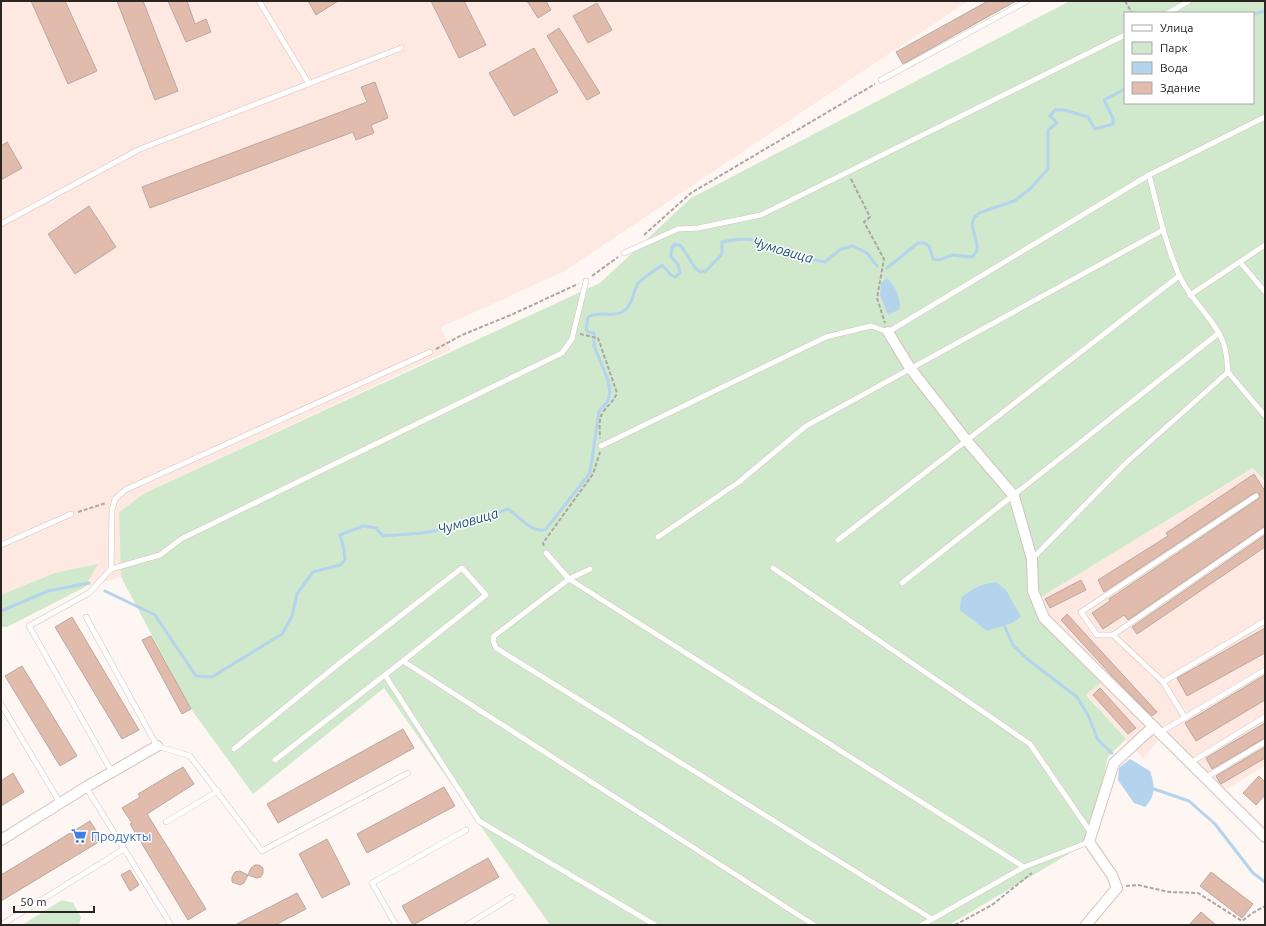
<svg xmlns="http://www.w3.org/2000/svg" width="1266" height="926" font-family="Ubuntu,sans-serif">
<rect width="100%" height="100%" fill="#fdf6f3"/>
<g fill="#fde9e2">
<path d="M1,1h967l-405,271 -122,55 10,23 -306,143 -26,19 2,65 -120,33z"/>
<path d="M1254,468l11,13v285l-42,25 -58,-60 -22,28 -57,-65 18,-15 -68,-79z"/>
</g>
<g fill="#d0e9cc" fill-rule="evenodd">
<path d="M1070,1h195v480l-12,-13 -217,132 69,79 -19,16 40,44 -18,18 -19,85 -140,83h-399l-166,-237 -131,106 -62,-85 -70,-132 -2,-65 26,-19 455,-210 91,-85zM1125,13h128v90h-128z"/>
<path d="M98,564l-13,23 -78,40h-6v-32l54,-22z"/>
<path d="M62,900l11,3 8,14 -2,8h-57z"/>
</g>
<g fill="#b4d3ec">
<path d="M887,278c9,9 13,19 13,31l-12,6 -8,-20 1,-12z"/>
<path d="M996,582l10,8 15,27 -9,6 -25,8 -27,-21 1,-12c11,-10 21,-14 35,-16z"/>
<path d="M1130,759l20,12c5,15 6,24 -5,36l-11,-4 -16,-23 1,-12z"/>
</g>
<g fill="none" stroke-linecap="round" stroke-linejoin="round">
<g stroke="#b4d3ec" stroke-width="3">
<path d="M1253,14l12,-3"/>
<path d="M887,268l31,-25h6l5,3 4,13 6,1 13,-5 20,2 5,-6v-7l-5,-19 2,-7 5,-5 35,-12 16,-12 18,-20v-39l9,-7 -7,-7 5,-6h9l24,7 7,12 18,-5v-6l-9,-18 21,-11"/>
<path d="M105,591l50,24 41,61 16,1 70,-43 10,-18 5,-22 16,-22 27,-7 5,-5 -1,-11 -4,-14 23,-9 13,2 7,8 40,-3 31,-6 54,-18c11,7 25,26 38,20l44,-56 9,-62 9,-10 2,-9 -2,-12 -14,-34v-13l-6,-1 -2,-3 2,-12c12,-6 24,0 34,-5 11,-6 10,-17 15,-27 4,-7 18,-14 25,-20l9,10 4,2 5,-4 -2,-9 -7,-7 1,-9 3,-4 6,2 15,23 5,3 5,-1 16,-17v-12c9,-2 21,-4 31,-2 25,5 46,18 72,22l16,-13 12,-3 14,7 10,13"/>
<path d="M1,611l47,-20 41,-8"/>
<path d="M1004,625l9,20 14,14 50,38 11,18 10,25 14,13"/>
<path d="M1154,789l35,12 26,23 38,49 12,9"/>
</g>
</g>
<g fill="#e1bcac" stroke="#b9a8a1">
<path d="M31,1h34l32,70 -29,13z"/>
<path d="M117,1h26l35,90 -23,9z"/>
<path d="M168,1h19l8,23 11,-5 5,13 -25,10z"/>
<path d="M308,1h30l-22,14z"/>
<path d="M431,1h33l22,44 -27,13z"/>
<path d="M527,1h19l5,9 -13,8z"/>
<path d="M988,1h28l-113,63 -7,-12z"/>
<path d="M597,3l15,27 -24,13 -15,-27z"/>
<path d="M559,28l41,65 -13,7 -40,-64z"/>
<path d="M534,48l24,44 -44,24 -25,-43z"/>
<path d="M375,82l13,36 -17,7 3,8 -18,7 -3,-8 -203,76 -8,-21 225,-85 -6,-15z"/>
<path d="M7,142l15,26 -21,12v-34z"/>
<path d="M89,206l27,41 -41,27 -27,-40z"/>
<path d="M1254,474l11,17v35l-137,94 -4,-5 -21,14 -11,-16 18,-12 -1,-2 149,-100 2,-5 -6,-1 -150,99 -6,-12 70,-44 -2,-3z"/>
<path d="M1265,535v12l-128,87 -5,-7z"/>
<path d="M1081,580l5,10 -36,18 -5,-9z"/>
<path d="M1067,614l90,98 -5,4 -38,-38 -53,-58z"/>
<path d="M72,617l67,113 -17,9 -67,-112z"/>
<path d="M1265,628v25l-78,43 -10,-18z"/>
<path d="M151,636l40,73 -9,5 -40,-74z"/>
<path d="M22,666l55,90 -17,10 -55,-90z"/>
<path d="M1265,675v25l-69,41 -11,-18z"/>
<path d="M1100,688l36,40 -8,6 -35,-39z"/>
<path d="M1265,723v15l-53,31 -6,-11z"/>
<path d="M403,729l11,19 -136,75 -11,-19z"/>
<path d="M1265,747v11l-44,26 -1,-1 -4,-7z"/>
<path d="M183,767l11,17 -47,30 59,95 -18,11 -58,-96 2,-1 -10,-15 18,-11 -2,-3z"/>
<path d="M13,773l11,19 -23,14v-25z"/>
<path d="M1259,776l6,6v13l-9,10 -13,-12z"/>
<path d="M444,787l11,19 -88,47 -10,-19z"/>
<path d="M90,821l12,19 -101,61v-26z"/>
<path d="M327,839l23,45 -28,14 -23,-44z"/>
<path d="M488,858l11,19 -86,48 -11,-19z"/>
<path d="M255,865h4l4,3v5l-2,4 -4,1 -9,-3 -4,8 -4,2 -8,-3v-5l3,-5 5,-1 8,4 3,-7z"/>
<path d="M130,870l9,15 -9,6 -9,-16z"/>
<path d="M1211,872l42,32 -11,14 -42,-32z"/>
<path d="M297,893l9,16 -31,16h-40z"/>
<path d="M1201,912l15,13h-27z"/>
</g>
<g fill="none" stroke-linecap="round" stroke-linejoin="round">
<defs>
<g id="service">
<path d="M259,1l50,83"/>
<path d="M1168,13l21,-12"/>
<path d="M881,80l146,-79"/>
<path d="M1,224l139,-75 261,-101"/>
<path d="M624,253l54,-24 20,-1 63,-13 364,-180"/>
<path d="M1240,262l25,30"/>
<path d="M1190,295l75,-50"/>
<path d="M1228,372l37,44"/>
<path d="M601,446l225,-109 45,-11 17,6 261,-157 116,-58"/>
<path d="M658,537l81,-55 67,-56 357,-196"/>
<path d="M838,540l341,-264"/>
<path d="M1,545l70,-31"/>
<path d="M546,553l23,26 455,288"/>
<path d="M1032,559l94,-96 102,-91c-1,-9 -1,-21 -5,-30 -8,-22 -33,-42 -44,-67 -14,-32 -21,-66 -30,-100"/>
<path d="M773,568l257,176 61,89"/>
<path d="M111,569l49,-14 21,-16 381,-186 10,-14 14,-58"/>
<path d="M590,569l-21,10 -75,57 -1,5 3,7 436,271"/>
<path d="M902,583l317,-250"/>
<path d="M86,617l71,129 33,10 72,95 146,-78"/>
<path d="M1113,635h-16l-16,-23 175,-116"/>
<path d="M385,675l94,146 176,104"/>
<path d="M1163,682l-50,-47 152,-105"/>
<path d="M1,704l59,99"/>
<path d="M1185,718l-22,-36 102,-61"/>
<path d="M1159,733l106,-63"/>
<path d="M234,749l102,-83 126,-98 24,27 -83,66"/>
<path d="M275,760l128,-99 411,264"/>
<path d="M1190,763l75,-46"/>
<path d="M112,772l-83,-146 60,-33 22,-24 1,-59 3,-11 10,-9 305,-138"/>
<path d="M1205,778l60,-36"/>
<path d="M86,787l85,138"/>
<path d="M166,822l52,-31"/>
<path d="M1,925l123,-76"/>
<path d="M396,925l-24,-42 94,-53"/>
<path d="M467,925l45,-28"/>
<path d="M922,925l102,-58 65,-25"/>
</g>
<g id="minor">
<path d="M888,332l22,36 57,73 47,55 18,63 1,32 11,27 221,219"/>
<path d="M1,840l85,-53 71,-41"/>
<path d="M1086,925l31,-37 -5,-13 -23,-33 25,-79 39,-36"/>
</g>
</defs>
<use href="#service" stroke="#d5c3bc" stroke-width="6"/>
<use href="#minor" stroke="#d5c3bc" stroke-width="12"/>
<g stroke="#ada7a4" stroke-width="2" stroke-dasharray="4 2" stroke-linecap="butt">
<path d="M1125,1l7,12"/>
<path d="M851,179l19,38 -6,5 20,37 -7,39 8,25"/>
<path d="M644,235l47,-42 184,-109"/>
<path d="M592,276l26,-19"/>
<path d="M580,334l18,4 19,55c-3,8 -9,12 -14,19 -5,7 -3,18 -3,26"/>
<path d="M436,349l26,-14 51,-21 65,-30"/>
<path d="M78,512l28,-9"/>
<path d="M544,546l-1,-3 50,-69 7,-22"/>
<path d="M1126,886l12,-1 31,7 29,1 44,28 9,-7 14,-8"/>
<path d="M955,925l37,-20 40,-32"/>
</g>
<use href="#service" stroke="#fff" stroke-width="5"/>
<use href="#minor" stroke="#fff" stroke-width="10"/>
</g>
<defs>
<symbol id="supermarket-bare" viewBox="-9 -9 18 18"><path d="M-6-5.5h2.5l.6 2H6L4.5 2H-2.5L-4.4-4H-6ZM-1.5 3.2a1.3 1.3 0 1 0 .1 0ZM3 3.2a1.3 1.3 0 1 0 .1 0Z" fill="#3f7fe0" stroke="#fff" stroke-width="2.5" paint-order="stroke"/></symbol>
</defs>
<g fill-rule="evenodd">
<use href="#supermarket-bare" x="68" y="825" width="22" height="22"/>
</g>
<g text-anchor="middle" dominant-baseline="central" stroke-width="3" stroke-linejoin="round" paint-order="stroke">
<g font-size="13" fill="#366cbe" stroke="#fff" text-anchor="start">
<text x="91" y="836">Продукты</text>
</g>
<g font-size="14" font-style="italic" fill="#215174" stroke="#fff">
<text transform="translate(783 250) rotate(16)">Чумовица</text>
<text transform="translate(468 521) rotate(-16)">Чумовица</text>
</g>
</g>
<rect width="1266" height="926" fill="none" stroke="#2b2522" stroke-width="4"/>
<rect x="1124" y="12" width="130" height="92" fill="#ffffff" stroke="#aaa8a7"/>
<rect x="1132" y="25" width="20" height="6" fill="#ffffff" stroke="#aaa8a7"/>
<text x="1160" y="32" font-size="12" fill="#2b2522">Улица</text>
<rect x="1132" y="42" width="20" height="12" fill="#d0e9cc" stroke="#aaa8a7"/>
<text x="1160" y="52" font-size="12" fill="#2b2522">Парк</text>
<rect x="1132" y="62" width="20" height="12" fill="#b4d3ec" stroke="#aaa8a7"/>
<text x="1160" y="72" font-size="12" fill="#2b2522">Вода</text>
<rect x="1132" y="82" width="20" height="12" fill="#e1bcac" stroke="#aaa8a7"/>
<text x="1160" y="92" font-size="12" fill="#2b2522">Здание</text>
<path d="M14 906v6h80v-6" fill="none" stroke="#2b2522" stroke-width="2"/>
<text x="20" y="906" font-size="12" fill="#2b2522" stroke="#ffffff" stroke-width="3" paint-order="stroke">50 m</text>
</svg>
